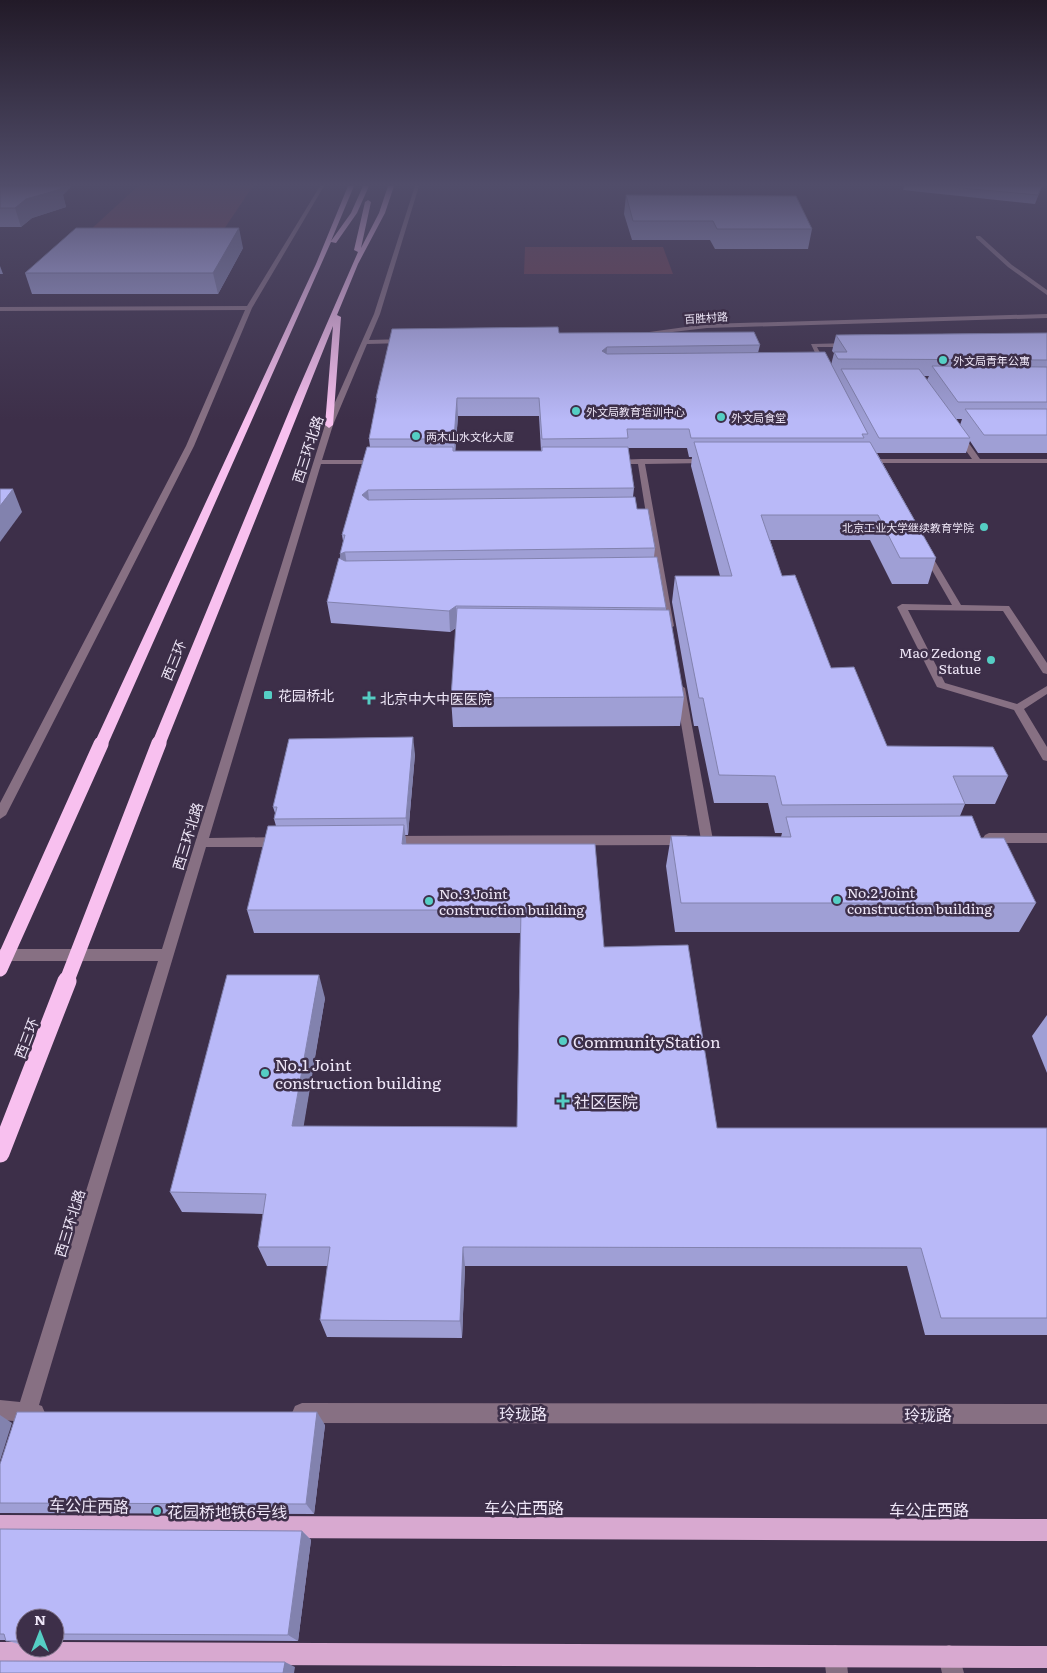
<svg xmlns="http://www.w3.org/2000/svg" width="1047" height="1673" font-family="Literata,'Noto Sans SC',serif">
<rect width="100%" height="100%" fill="#3d2f49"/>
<g fill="#6a3c4e">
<path d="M138,186h115l-31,46h-134z"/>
<path d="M525,247h138l10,27h-149z"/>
</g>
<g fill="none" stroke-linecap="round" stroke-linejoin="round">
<g fill="#877083" fill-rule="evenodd">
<path d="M320,186h4l-72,122 -58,138 -188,369 -6,4v-16l186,-357 59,-136 -245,1v-4l247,-1z"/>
<path d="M415,186h4l-39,128 -11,26 36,-1 3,2 -3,2 -38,1 -34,81 -11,35h58l4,2 -4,2h-59l-112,374 72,-1 4,2 2,3 -2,3 -4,2h-75l-167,558 3,1 3,7 -3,7 -8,3 -5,12 -7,3 -7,-3 -3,-7 2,-7 -14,-1v-20l20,2 138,-441h-158v-12h162l163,-524 49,-111z"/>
<path d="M976,236h4l32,29 35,25v5l-39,-28 -32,-29z"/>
<path d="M1047,314v4l-340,10 -69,8 -3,-2 72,-10z"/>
<path d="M811,344l40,-1 3,2 -3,2h-34l11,21 -3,2 -3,-2z"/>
<path d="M955,432h6l19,27h67v4h-182l-4,-2 4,-2h107l-18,-25z"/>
<path d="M641,459h66l4,2 -4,2 -62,1 29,162 -5,3 -5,-3 -26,-162h-23l-4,-2 4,-2z"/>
<path d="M925,548l4,3 32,54 48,1 38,57v11l-4,-1 -40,-62 -95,-1 37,73 72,21 30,-18v8l-23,15 23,38v14l-4,-1 -29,-50 -77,-23 -40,-80 5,-3 50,1 -31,-54z"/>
<path d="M680,685l5,3 28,152 -2,3h-8l-2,-3 -26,-152z"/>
<path d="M989,833h58v10h-58l-4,-2 -2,-3 2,-3z"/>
<path d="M686,835l4,2 2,3 -2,3 -4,2 -297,1 -4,-2 -2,-3 2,-3 4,-2z"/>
<path d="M302,1403l745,1v20l-745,-1 -7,-3 -3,-7 3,-7z"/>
<path d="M835,1645l8,3 3,8 2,17h-22l-2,-17 3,-8z"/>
<path d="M949,1645l8,3 7,25h-22l-4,-17 3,-8z"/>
</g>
<g fill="#d8a9d0" fill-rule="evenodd">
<path d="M0,1515l1047,4v22l-1047,-4z"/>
<path d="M0,1642h25v6h30v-6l992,4v22l-1047,-4z"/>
</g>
<g fill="#f8c0ef" fill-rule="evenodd">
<path d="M348,186h6l-23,55 20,-28 12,-27h6l-12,27 -21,30 -5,-1 -223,502 -2,3h-10l-2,-3 222,-480z"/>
<path d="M388,186h6l-9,27 -27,51 -21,51 4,2 -8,108 -4,3 -4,-3 8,-99 -167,417 -2,3h-10l-2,-3 143,-346 63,-145 -4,-2 11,-48 3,-2 3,2 -10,46 18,-35z"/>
</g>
<g stroke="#f8c0ef" stroke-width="15">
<path d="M0,969l101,-225"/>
<path d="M66,983l93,-240"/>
</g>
<path stroke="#f8c0ef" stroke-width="19" d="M0,1153l67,-172"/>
</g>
<g fill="#9f9fd5" fill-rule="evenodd">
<path d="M0,186l63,9 3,12 -34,11 -11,9h-21z"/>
<path d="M904,186h138l-7,18 -132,-14z"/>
<path d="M626,195l186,34 -4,20h-93l-5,-9h-78l-8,-26z"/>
<path d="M243,248l-25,46h-186l-7,-21z"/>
<path d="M0,266l3,8h-3z"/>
<path d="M559,333l201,12 -2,8 73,12 3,-12 -2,-2 4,-16 211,-2v120h-69l-8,-12 -4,12h-89l59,105 -8,26h-36l-22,-44h-100l12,36 49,92 56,78 121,30 -13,28h-30l-5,12 21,22 55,65 -17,29h-344l-9,-66 5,-30 110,1 1,-4h-7l-7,-30h-54l-16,-77h-4l-22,-124 3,-26h45l-29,-110 1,-9h-3l-2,-9h-59l6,40 -1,9 4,12 18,39 -1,9 12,51v2l18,87 -4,29 -227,1 -2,-29 5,-70 -6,4 -119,-9 -4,-21 13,-43 3,-18 -1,-6 28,-88 -1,-8 7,-35v-6zM924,376h5l-2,4zM458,416h81l2,35h-86zM956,419h6l-2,6z"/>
<path d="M415,754l-7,81h-3l1,9 198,103 113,181h330v207h-122l-18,-69h-442l-3,72 -135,-1 -7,-17 8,-54h-61l-9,-19 5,-33 -81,-2 -12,-20 155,-194 -22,128 214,1 3,-194h-266l-7,-23 29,-84 -2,-7 1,-6 -2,-6z"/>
<path d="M1047,1015v58l-15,-37z"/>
<path d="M325,1425l-11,89 -314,-1v-10z"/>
<path d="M0,1529l302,2 9,9 -13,101 -243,-1v-22h-30v28l-20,-6h-5z"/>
</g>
<g fill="#8282ae">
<path d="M59,186h13l-9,9 3,12 -34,11 -11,9 -6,-19 11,-9z"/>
<path d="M239,228l4,20 -25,46 -5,-21z"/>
<path d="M607,347l-1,17 -4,-13z"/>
<path d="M457,398l1,18 -3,42 -1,-19z"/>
<path d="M13,489l9,23 -22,30v-36z"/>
<path d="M368,490l2,20 -8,-15z"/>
<path d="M345,552l3,20 -5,3 -3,-21z"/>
<path d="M456,606l1,21 -7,5 -1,-21z"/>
<path d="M413,737l2,17 -7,81 -2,-17z"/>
<path d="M404,825l3,24 -5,-5z"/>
<path d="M319,975l6,23 -25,150 -8,-22z"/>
<path d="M463,1247l2,19 -3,72 -2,-17z"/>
<path d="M317,1412l8,13 -11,89 -8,-10z"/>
<path d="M0,1415l12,8 -12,38z"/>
<path d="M302,1531l9,9 -13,101 -10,-6z"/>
<path d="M285,1662l10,5 -1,6h-11z"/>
</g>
<g fill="#b9b9f8" stroke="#8282ae">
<path d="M0,186h59l2,3 -35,10 -11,9h-15z"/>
<path d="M940,186h102l-4,9z"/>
<path d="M626,195l170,1 16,33h-95l-4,-8h-80z"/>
<path d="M76,228h163l-26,45h-188z"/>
<path d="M558,327l1,6 195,-1 6,13 -153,2 -5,4 5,3 218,-2 43,82h-6l2,4h-173l-2,-9h-62l1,9 -86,1 -3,-41h-82l-3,41h-85l8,-41h-1l16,-69z"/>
<path d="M1047,333v27l-209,-1 -4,-7h13l-11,-17z"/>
<path d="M932,366l115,1v35h-89z"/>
<path d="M841,369h78l51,69h-91z"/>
<path d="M965,409h82v26h-63z"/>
<path d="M694,442h176l66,116h-36l-22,-43h-117l21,61 13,-1 36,93 23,-1 33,79 106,1 15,29h-55l12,28 -183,1 -7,-29 -56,-1 -16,-77h-4l-24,-122h57z"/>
<path d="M367,447h86v4h89v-4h86l6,41 -266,2 -6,5 6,5 267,-3 2,12h11l7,39 -310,4 -5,2 5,-19h-3z"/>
<path d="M0,489h13l-13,17z"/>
<path d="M657,557l9,51 -210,-2 -7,5 -122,-9 12,-44 6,3z"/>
<path d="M457,608l212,2 15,87 -233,1z"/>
<path d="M413,737l-7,81 -132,1 3,-12h-4l16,-68z"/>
<path d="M972,816l9,22h23l32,65h-355l-10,-67 120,1 -5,-20z"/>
<path d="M404,825l-2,19h193l9,103 84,-2 29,183h330v190h-106l-20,-70 -458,-1 -3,74 -140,-1 10,-73h-72l8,-53 -96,-2 57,-217h92l-27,151 225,1 4,-217h-274l21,-84z"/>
<path d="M17,1412h300l-11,92 -306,-1v-39z"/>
<path d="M0,1529l302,2 -14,104 -233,-1v-16h-30v23h-19l-2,-7h-4z"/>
<path d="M0,1661l285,1 -2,11h-283z"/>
</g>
<linearGradient id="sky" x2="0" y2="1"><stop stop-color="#221a28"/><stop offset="0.44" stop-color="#514d6a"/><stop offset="1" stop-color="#514d6a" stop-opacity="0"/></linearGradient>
<rect width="1047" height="420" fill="url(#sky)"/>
<g fill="#55cec4" stroke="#3d2f49" stroke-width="2">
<circle cx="943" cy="360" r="5"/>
<circle cx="576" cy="411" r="5"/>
<circle cx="721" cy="417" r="5"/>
<circle cx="416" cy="436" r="5"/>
<circle cx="984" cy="527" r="5"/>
<circle cx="991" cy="660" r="5"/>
<rect x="263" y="690" width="10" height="10" rx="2.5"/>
<path d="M366.5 690.5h5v5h5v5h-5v5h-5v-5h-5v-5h5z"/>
<circle cx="837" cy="900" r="5"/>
<circle cx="429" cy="901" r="5"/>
<circle cx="563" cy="1041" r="5"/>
<circle cx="265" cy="1073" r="5"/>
<path d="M560.5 1093.5h5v5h5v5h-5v5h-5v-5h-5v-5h5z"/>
<circle cx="157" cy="1511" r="5"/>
</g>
<g text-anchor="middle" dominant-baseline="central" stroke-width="5" stroke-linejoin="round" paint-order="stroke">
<g font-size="11" fill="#eee6f7" stroke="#3d2f49">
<text transform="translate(706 317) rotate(-4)">百胜村路</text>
</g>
<g font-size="11" fill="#eee6f7" stroke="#3d2f49" text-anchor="start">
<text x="953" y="360">外文局青年公寓</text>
<text x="586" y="411">外文局教育培训中心</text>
<text x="731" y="417">外文局食堂</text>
<text x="426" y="436">两木山水文化大厦</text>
<text x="974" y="527" text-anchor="end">北京工业大学继续教育学院</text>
</g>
<g font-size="14" fill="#eee6f7" stroke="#3d2f49">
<text transform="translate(307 449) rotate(-72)">西三环北路</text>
<text transform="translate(173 660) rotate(-68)">西三环</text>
<text transform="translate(187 836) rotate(-73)">西三环北路</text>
<text transform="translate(26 1038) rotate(-69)">西三环</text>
<text transform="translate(69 1223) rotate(-73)">西三环北路</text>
</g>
<g font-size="14" fill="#eee6f7" stroke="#3d2f49" text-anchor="start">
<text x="981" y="652" text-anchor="end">Mao Zedong<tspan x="981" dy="16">Statue</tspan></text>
<text x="278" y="695">花园桥北</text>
<text x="380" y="698">北京中大中医医院</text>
<text x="847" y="892">No.2 Joint<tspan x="847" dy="16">construction building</tspan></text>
<text x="439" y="893">No.3 Joint<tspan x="439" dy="16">construction building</tspan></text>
</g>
<g font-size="16" fill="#eee6f7" stroke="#3d2f49" text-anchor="start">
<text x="573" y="1041">CommunityStation</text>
<text x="275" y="1064">No.1 Joint<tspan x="275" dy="18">construction building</tspan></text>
<text x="574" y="1101">社区医院</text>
<text x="167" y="1511">花园桥地铁6号线</text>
</g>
<g font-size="16" fill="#eee6f7" stroke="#3d2f49">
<text x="523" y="1413">玲珑路</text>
<text x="928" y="1414">玲珑路</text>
<text transform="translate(89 1505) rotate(1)">车公庄西路</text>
<text x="524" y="1507">车公庄西路</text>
<text x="929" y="1509">车公庄西路</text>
</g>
</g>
<g transform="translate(40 1633)"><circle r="24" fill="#3d2f49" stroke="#84788f"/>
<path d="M0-4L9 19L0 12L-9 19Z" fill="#55cec4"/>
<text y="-8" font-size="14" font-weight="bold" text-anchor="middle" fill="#eee6f7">N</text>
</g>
</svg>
